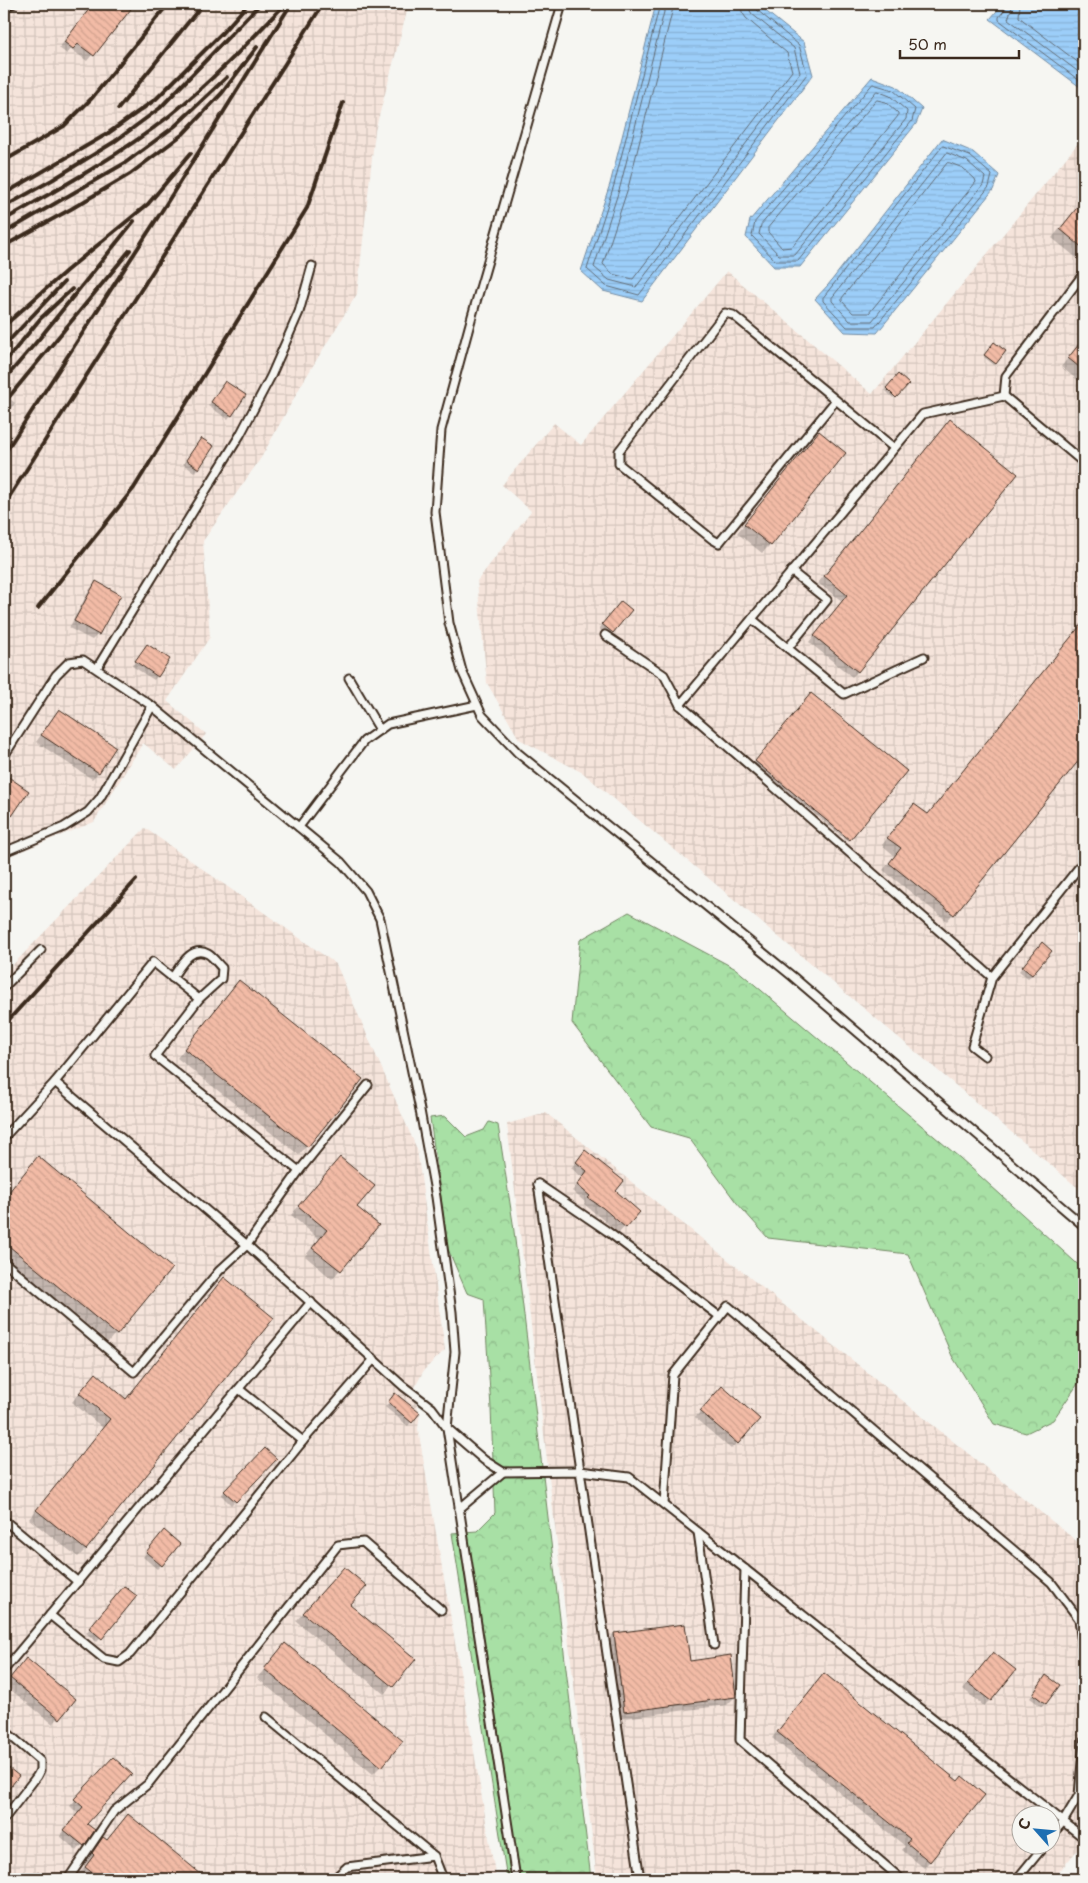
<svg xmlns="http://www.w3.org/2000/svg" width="1088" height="1883" font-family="'Playpen Sans',sans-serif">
<defs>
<pattern id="industrial-grid" width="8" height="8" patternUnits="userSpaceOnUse" patternTransform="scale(1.25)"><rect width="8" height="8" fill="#f5e4db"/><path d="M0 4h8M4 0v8" fill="none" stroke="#d3c4bc"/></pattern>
<pattern id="forest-crowns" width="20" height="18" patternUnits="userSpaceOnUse" patternTransform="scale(1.25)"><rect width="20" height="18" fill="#a8e0a5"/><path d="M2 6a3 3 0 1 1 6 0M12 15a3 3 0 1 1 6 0" fill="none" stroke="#92c08e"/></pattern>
<pattern id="water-rules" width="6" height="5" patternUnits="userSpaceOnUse" patternTransform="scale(1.25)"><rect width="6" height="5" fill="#9ccef9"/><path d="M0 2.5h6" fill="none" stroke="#87b1d5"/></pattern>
<pattern id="building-back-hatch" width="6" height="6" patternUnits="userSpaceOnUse" patternTransform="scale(1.25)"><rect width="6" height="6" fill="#f2bba6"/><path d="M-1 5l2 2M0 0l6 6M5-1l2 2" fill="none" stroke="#d0a18e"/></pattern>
</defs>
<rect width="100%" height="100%" fill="#f6f6f2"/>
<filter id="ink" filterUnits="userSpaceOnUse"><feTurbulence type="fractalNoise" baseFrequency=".02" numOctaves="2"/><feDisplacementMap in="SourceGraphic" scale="10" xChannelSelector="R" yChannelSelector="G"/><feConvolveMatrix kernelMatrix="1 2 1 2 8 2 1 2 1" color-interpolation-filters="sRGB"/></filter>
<g filter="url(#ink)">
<g fill="url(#industrial-grid)" fill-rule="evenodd">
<path d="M4,4h405l-34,127 -18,163 -54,88 -42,76 -58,83 7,96 -43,64 39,33 -30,36 -33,-27 -49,79 -90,36z"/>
<path d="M1084,136v1057l-501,-420 -64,-34 -32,-56 -10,-102 54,-70 -29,-26 52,-62 27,22 146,-174 145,123z"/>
<path d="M145,828l191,136 81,185 28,201 -21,20 -12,23 8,20 -2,16 78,450h-492v-905z"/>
<path d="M546,1113l538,434v295l-31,37h-456l-90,-755zM1020,1816h30v30h-30z"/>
</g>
<g fill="url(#forest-crowns)" stroke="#728562">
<path d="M629,912l107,57 224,189 124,112v105l-31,45 -27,13 -32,-9 -42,-68 -44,-102 -140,-16 -32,-36 -47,-64 -38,-11 -79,-104 8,-83z"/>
<path d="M445,1116l21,21 18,-7 5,-8 9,3 15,98 78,656h-84l-55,-346 25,-2 18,-18 -4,-105 -7,-109 -17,-6 -19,-44 -18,-131z"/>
</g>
<g fill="url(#water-rules)" stroke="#758ca1">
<path d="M656,4h101l47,38 9,33 -171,226 -39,-10 -22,-20 29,-87z"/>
<path d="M1003,4h81v86l-94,-71z"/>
<path d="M872,77l24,9 26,23 -6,15 -116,143h-26l-28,-30 4,-17z"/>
<path d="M942,139l31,13 26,23 -6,15 -116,143 -32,-1 -30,-33 13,-14z"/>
</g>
<g fill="#0003">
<path d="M93,4h30l6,5 -42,52 -16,-12 -4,5 -8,-6z"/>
<path d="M1084,199v53l-6,7 -26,-21z"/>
<path d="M1084,313v16l-7,-6z"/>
<path d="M1084,337v48l-23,-18z"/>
<path d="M994,344l10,8 -10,13 -10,-8z"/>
<path d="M898,376l9,8 -14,14 -8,-8z"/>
<path d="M225,383l6,32 -3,4 -20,-13z"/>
<path d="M4,394l11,9 -11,14z"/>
<path d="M944,427l-86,244 -6,6 -43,-35 33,-41 -24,-18z"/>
<path d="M819,433l-49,112 -8,8 -25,-20z"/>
<path d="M201,439l-3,29 -4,4 -11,-8z"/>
<path d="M96,583l2,51 -6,6 -23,-12 21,-39z"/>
<path d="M617,606l13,4 -22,26 -9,-7z"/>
<path d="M1084,621v131l-137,169 -64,-51 12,-14 -13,-11 26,-33 19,4z"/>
<path d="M147,645l10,31 -3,4 -22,-14z"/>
<path d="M811,695l94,77 -57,69 -94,-77z"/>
<path d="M59,710l56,37 -17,26 -6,6 -56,-37z"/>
<path d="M4,776l23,15 -19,28 -4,-2z"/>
<path d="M1038,948l-6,27 -4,3 -9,-7z"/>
<path d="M239,982l122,97 -62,76 -122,-97z"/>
<path d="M340,1158l16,49 22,18 -46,54 -27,-23 14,-17 -28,-24z"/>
<path d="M580,1158l58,54 -19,21 -35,-29 1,-2 -13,-11 11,-13 -12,-10z"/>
<path d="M30,1166l141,102 -63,74 -104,-86v-58z"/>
<path d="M216,1287l-130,262 -8,8 -49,-38 74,-91 -31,-26 16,-19 37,17z"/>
<path d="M716,1393l42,26 -27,30 -36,-31z"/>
<path d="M392,1399l19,23 -3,4 -23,-19z"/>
<path d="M265,1449l11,10 -45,46 -10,-10z"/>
<path d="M160,1536l1,29 -4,4 -14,-12z"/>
<path d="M326,1587l88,73 -30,34 -88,-73z"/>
<path d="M121,1591l14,6 -38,45 -11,-9z"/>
<path d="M684,1625l5,37 46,35 -8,8 -111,14 -10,-77 8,-8z"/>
<path d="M4,1631l5,4v4l-5,7z"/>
<path d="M285,1645l96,121 -8,8 -116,-96z"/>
<path d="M993,1653l-3,47 -6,6 -21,-17z"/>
<path d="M21,1666l54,34 -22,24 -48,-39z"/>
<path d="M818,1680l140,102 26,13 -60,73 -22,-18 3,-4 -133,-108z"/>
<path d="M1043,1680l2,23 -3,4 -12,-9z"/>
<path d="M108,1764l-22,60 7,6 -16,21 -17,-15 18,-22 -8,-8z"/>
<path d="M128,1816l77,63h-123l-4,-4 9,-11 -2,-2 10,-15 8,-9 3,3z"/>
<path d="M38,1870l8,8 -1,1h-16z"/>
</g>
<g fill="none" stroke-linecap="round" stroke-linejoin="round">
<g stroke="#626c76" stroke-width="1">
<path d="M660,4l-46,181 -27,84 19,17 33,9 168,-221 -8,-29 -42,-35 -2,-6"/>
<path d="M666,4l-46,183 -26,80 15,13 27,7 164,-214 -6,-25 -42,-34 -3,-5 -1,-5"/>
<path d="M674,4l-46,184 -25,76 9,10 21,5 159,-208 -5,-18 -41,-35 -4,-6 -1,-8"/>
<path d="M1007,4l-1,4 -7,9v3l85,64"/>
<path d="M1013,4l-5,15 76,57"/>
<path d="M1020,4l-1,13 65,50"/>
<path d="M873,84l20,6 22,19 -3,12 -114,140h-22l-24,-25 3,-14z"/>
<path d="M877,91l13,5 17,15 -1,8 -111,136h-16l-20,-21 2,-9z"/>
<path d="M877,100l9,2 12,11v3l-106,131 -10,1 -14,-16v-4z"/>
<path d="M943,146l27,10 22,19 -3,12 -114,140h-28l-24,-26v-3z"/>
<path d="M947,153l20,8 18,16 -2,8 -111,136h-22l-18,-20v-3z"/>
<path d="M950,163l13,5 12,11 1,3 -107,131h-16l-11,-12v-3l105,-135z"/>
</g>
</g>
<g fill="url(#building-back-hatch)" stroke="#3b2a1e">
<path d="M93,4h32l6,5 -37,47 -16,-12 -5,5 -9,-7z"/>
<path d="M1084,199v50l-24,-20z"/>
<path d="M1084,338v33l-16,-13z"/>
<path d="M994,342l12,9 -10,13 -12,-9z"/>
<path d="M898,374l11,10 -13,14 -10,-10z"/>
<path d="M225,381l21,14 -14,21 -21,-14z"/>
<path d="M950,419l68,55 -160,198 -44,-36 33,-41 -23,-19z"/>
<path d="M819,431l27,22 -75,93 -27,-22z"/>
<path d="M201,438l13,8 -15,23 -13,-9z"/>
<path d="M96,581l25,14 -22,40 -25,-14z"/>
<path d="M621,601l11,9 -19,23 -11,-9z"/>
<path d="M1084,621v133l-130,161 -65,-52 12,-15 -14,-10 27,-34 14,10z"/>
<path d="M147,644l23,15 -12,18 -23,-16z"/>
<path d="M811,693l96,78 -57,69 -95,-79z"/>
<path d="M59,709l57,38 -17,26 -58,-38z"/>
<path d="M4,774l25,17 -17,25 -8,-5z"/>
<path d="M1042,942l10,9 -20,24 -10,-8z"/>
<path d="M239,980l124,99 -55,68 -124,-98z"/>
<path d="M585,1150l39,31 -8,10 24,21 -14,16 -23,-20 -15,-10 2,-2 -13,-11 10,-14 -11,-9z"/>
<path d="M38,1156l134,112 -55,67 -113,-93v-44z"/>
<path d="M340,1157l35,29 -18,21 22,18 -38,46 -29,-23 15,-18 -29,-24z"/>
<path d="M224,1277l50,41 -188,232 -50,-40 74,-91 -31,-26 17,-20 30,26z"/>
<path d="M722,1386l38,33 -22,25 -38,-33z"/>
<path d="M395,1393l25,20 -8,10 -24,-21z"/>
<path d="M265,1448l12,11 -41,43 -12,-11z"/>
<path d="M164,1530l16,14 -18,22 -16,-14z"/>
<path d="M344,1567l23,19 -17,19 66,54 -23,28 -90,-74z"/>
<path d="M124,1586l13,10 -35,43 -13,-11z"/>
<path d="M685,1624l5,37 41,-6 5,42 -112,15 -10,-79z"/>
<path d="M285,1643l118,98 -21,26 -118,-98z"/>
<path d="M993,1652l23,18 -25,31 -23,-18z"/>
<path d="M26,1658l50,41 -16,20 -50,-41z"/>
<path d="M824,1673l134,108 4,-5 23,19 -55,67 -23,-19 3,-4 -133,-107z"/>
<path d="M1046,1675l14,10 -14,19 -13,-10z"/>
<path d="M113,1757l19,17 -45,50 8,6 -11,16 -20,-16 19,-23 -9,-8z"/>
<path d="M4,1764l15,12 -15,19z"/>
<path d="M128,1814l79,65h-107l-15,-12 9,-12 -2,-2 11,-16 4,3z"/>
</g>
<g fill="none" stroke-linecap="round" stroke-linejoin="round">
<defs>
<g id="service">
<path d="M562,4l-90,312 -31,114 -6,82 14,111 13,48 20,44 36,38 274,223 292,250"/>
<path d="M1004,396l2,-20 78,-103"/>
<path d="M836,400l-117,143 -7,-4 -93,-75v-13l106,-138 8,2 161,133"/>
<path d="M1084,463l-80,-67 -81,18 -243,291 312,272 92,-116"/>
<path d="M752,619l92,75 80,-37"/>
<path d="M605,635l59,40 16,30"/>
<path d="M788,648l39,-48 -36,-29"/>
<path d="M97,668l143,-233 31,-59 28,-64 13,-46"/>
<path d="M349,678l31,52"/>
<path d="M4,756l52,-81 13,-13 14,-2 69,46 189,156 25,29 14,28 39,186 17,92 16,115 3,40 -8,76 69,451"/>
<path d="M299,827l65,-86 24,-17 89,-19"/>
<path d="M4,852l60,-25 24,-15 12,-14 52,-92"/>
<path d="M172,978c8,-11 19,-34 36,-24 5,3 10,10 14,14l-1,11 -22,20"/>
<path d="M4,987l37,-37"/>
<path d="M985,1056l-13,-10 20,-69"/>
<path d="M55,1082l98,-120 46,37 -44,57 144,115"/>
<path d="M4,1137l51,-55 192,163 156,141 29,22 15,20 37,32 19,12 77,-1 49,6 455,361"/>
<path d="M538,1184l102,695"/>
<path d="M538,1184l69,47 112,85"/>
<path d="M4,1262l130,110 85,-101 28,-26 52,-74 69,-86"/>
<path d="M239,1389l64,52 71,-82"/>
<path d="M664,1504l9,-129 55,-69 323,276 28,37 5,39"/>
<path d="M459,1509l44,-37"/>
<path d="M4,1520l74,62"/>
<path d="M698,1532l16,113"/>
<path d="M745,1569l-5,171 161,139"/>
<path d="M50,1615l54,44 15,3 11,-8 173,-213"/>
<path d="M4,1670l307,-368"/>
<path d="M266,1717l168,139"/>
<path d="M4,1730l36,31v9l-3,6 -33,43"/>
<path d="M1050,1837l13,-15 16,-27 5,-54"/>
<path d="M68,1879l46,-68 34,-27 190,-239 25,-3 78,68"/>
<path d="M334,1879l13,-12 87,-11 9,23"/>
<path d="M1017,1879l27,-33"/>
</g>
</defs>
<use href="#service" stroke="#3b2a1e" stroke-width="11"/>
<use href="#service" stroke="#f6f6f2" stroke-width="7"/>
<g stroke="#3b2a1e" stroke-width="4">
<path d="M4,12l16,-8"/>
<path d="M118,109l85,-105"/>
<path d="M4,161l60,-35 28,-28 76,-94"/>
<path d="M4,194l103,-60 49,-35 66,-66 26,-29"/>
<path d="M4,207l48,-27 62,-38 46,-34 100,-104"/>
<path d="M4,220c56,-32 113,-63 164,-103 42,-34 80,-74 117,-113"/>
<path d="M4,233l121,-70 50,-37 52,-49"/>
<path d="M4,246l67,-37 59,-35 53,-40 39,-41 35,-46"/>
<path d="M4,326l62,-55 82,-67 43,-51"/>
<path d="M4,346l60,-64"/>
<path d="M4,363l36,-44 32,-30"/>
<path d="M4,380l35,-41 95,-118"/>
<path d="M4,403l126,-153"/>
<path d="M4,454l154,-237 133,-213"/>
<path d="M4,505l319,-501"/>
<path d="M38,608l96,-120 173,-280 36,-105"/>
<path d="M4,1025l132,-145"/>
</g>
</g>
</g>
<rect width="1088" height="1883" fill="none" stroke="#f6f6f2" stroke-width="20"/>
<rect x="10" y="10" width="1068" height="1863" fill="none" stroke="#3b2a1e" stroke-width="2" filter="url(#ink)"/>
<g transform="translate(1036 1830) rotate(297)"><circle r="24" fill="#f6f6f2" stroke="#aba49d"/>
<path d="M0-4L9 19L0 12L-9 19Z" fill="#1f6fb2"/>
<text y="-8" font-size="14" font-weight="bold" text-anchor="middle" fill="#3b2a1e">С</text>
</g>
<path d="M900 50v8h119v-8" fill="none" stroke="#3b2a1e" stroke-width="2.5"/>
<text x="908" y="50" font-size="15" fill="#3b2a1e" stroke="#f6f6f2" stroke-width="4" paint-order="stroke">50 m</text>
</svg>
